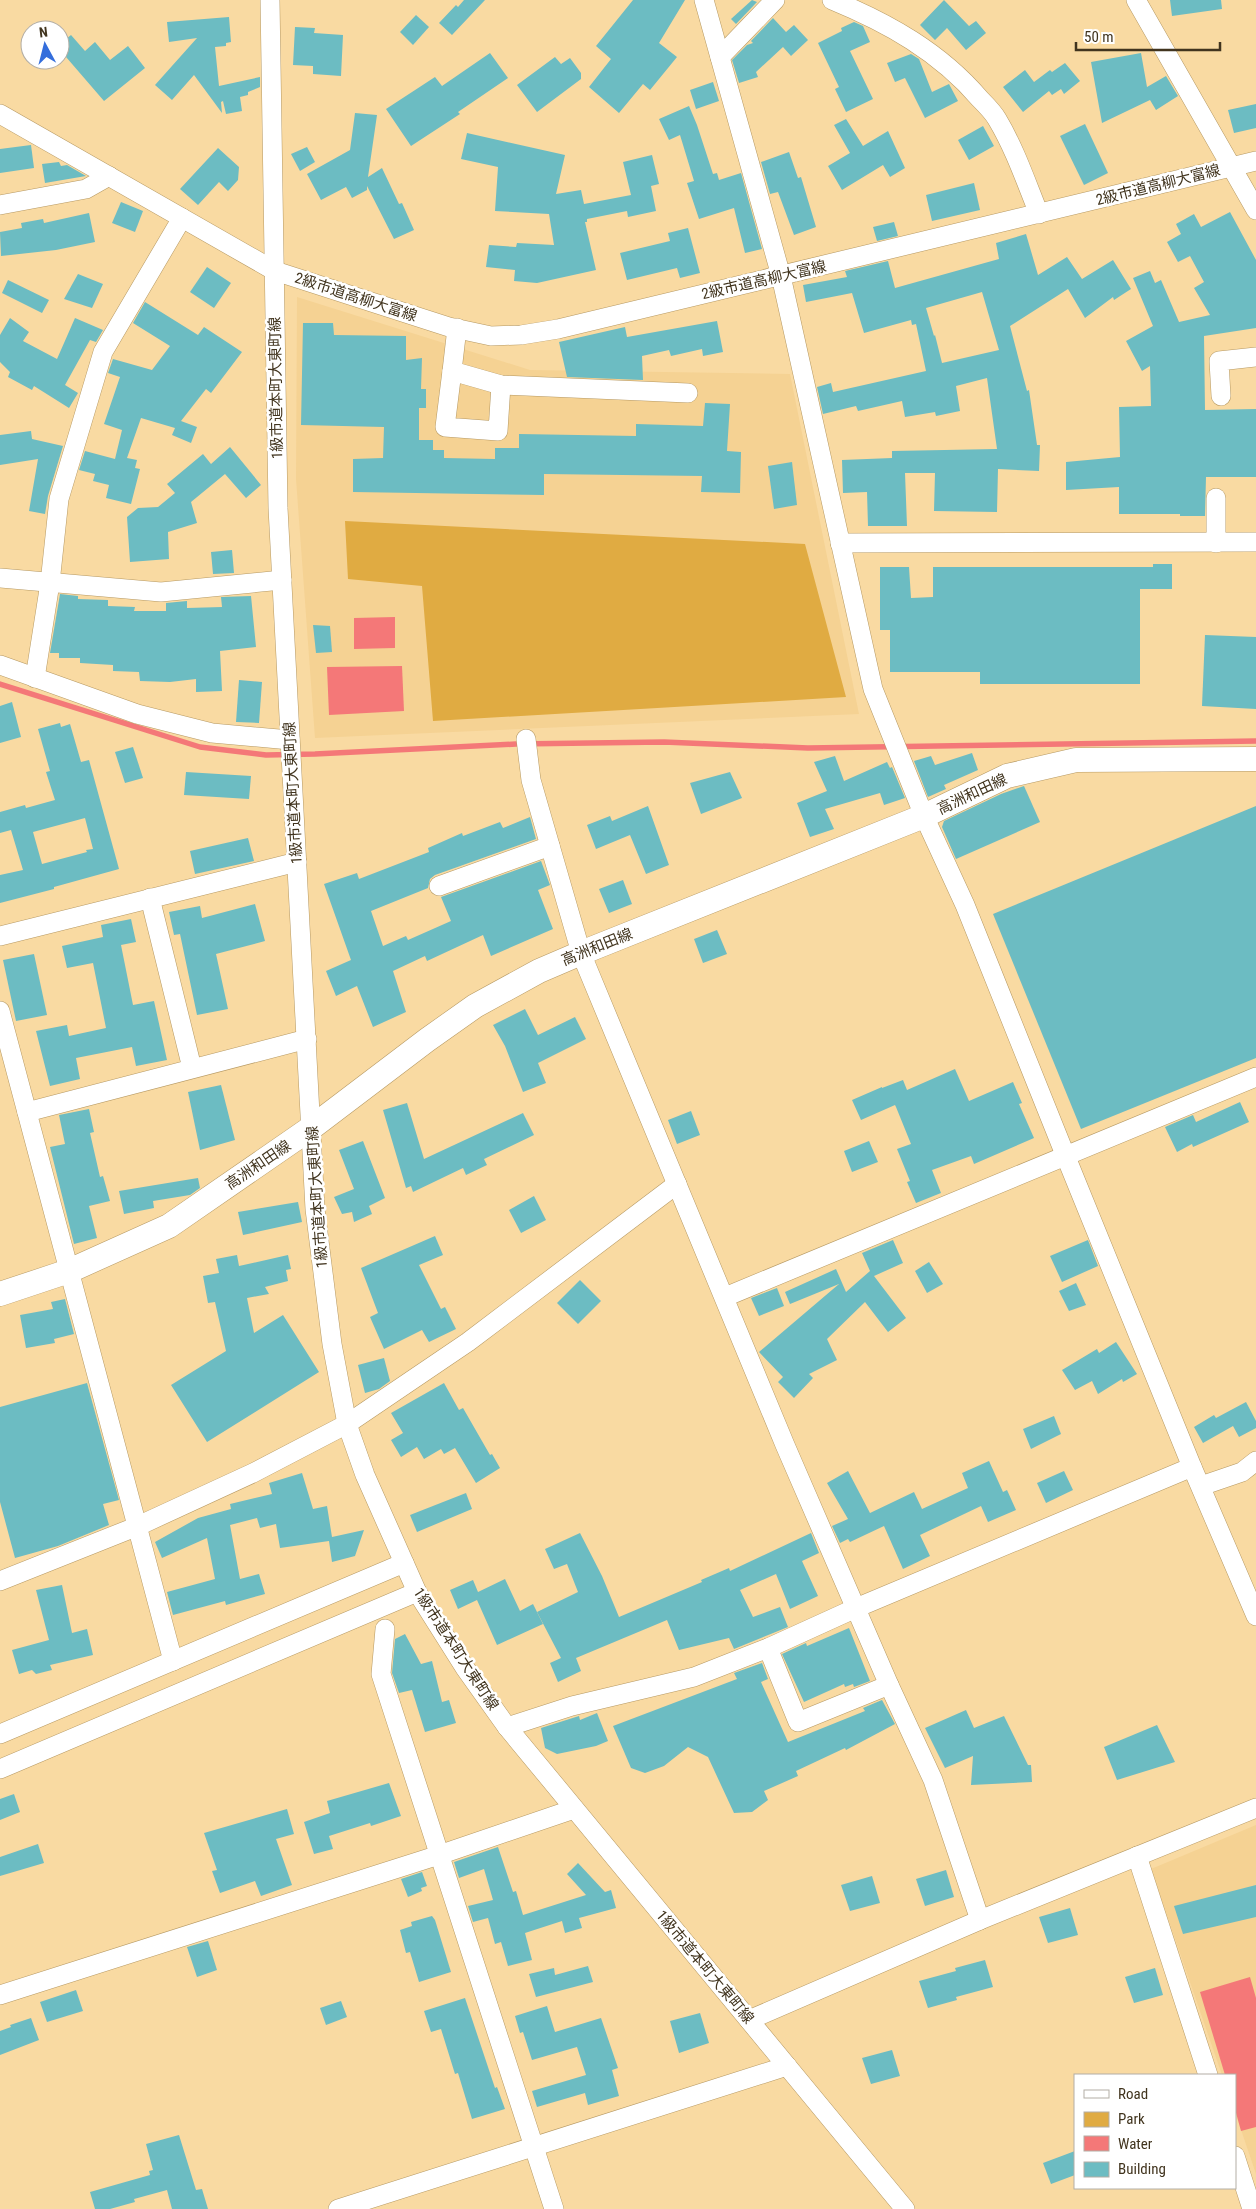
<svg xmlns="http://www.w3.org/2000/svg" width="1256" height="2209" font-family="'Roboto Condensed','Noto Sans JP',sans-serif">
<rect width="100%" height="100%" fill="#f9daa2"/>
<g fill="#f5d293">
<path d="M297,297l233,73 260,4 69,340 -544,24 -19,-259z"/>
<path d="M1256,1825v349l-21,-62v-37h-13l-71,-206z"/>
</g>
<path fill="#e0ab42" d="M345,521l460,23 41,153 -413,24 -11,-135 -74,-7z"/>
<g fill="#f47878">
<path d="M395,617v31l-41,1v-31z"/>
<path d="M402,666l2,45 -75,4 -2,-48z"/>
<path d="M1250,1977l6,21v129l-15,4 -6,-22v-34h-10l-25,-83z"/>
</g>
<g fill="none" stroke-linecap="round" stroke-linejoin="round">
<path stroke="#f47878" stroke-width="5.5" d="M0,684l200,63 66,8 49,-1 201,-10 148,-2 144,6 448,-7"/>
</g>
<g fill="#6cbcc2" fill-rule="evenodd">
<path d="M464,0h21l-33,35 -13,-12 17,-18 2,2z"/>
<path d="M633,0h52l-26,43 18,14 -27,33 -7,-6 -24,29 -30,-26 22,-28 -15,-13z"/>
<path d="M752,0l5,2 -21,22 -5,-5z"/>
<path d="M944,0l25,26 7,-5 10,12 -20,17 -19,-22 -12,12 -15,-15z"/>
<path d="M1170,0h51l1,9 -50,7z"/>
<path d="M416,15l13,12 -16,18 -13,-13z"/>
<path d="M229,17l2,25 -5,1v3l-11,1 4,39 41,-9v10l-12,5v3l-8,2 2,14 -16,3 -3,-13 -2,1 1,11 -28,-38 -22,25 -17,-15 42,-47 -28,4 -2,-20z"/>
<path d="M773,18l13,14 8,-7 14,15 -17,16 -8,-9 -27,25 2,5 -19,6 -7,-23 15,-15 6,-2 -2,-2z"/>
<path d="M854,22l9,4 7,16 -20,9 23,48 -27,13 -11,-23 4,-2 -21,-44 24,-12 -1,-3z"/>
<path d="M295,27l20,1 -1,5 29,2 -2,41 -28,-2v-8l-20,-1z"/>
<path d="M71,35l14,16 10,-9 15,18 18,-14 17,22 -41,33 -44,-51v-6z"/>
<path d="M490,53l18,25 -50,34 2,2 -49,32 -25,-37 49,-32 7,9z"/>
<path d="M1141,53l6,34 19,-11 12,20 -22,14 -6,-10 -48,23 -11,-61z"/>
<path d="M911,54l8,5 13,33 17,-8 9,17 -33,17 -20,-40 -10,4 -8,-19z"/>
<path d="M555,57l6,7 9,-6 11,15v6l-44,33 -20,-27z"/>
<path d="M1065,63l15,18 -16,13 -3,-5 -9,6 -3,-4 -26,21 -20,-25 22,-17 9,12 16,-12 2,2z"/>
<path d="M713,82l6,19 -23,8 -6,-19z"/>
<path d="M1256,104v24l-22,5 -6,-23z"/>
<path d="M689,106l8,19 16,49 4,-1 2,7 22,-7 21,76 -17,4 -11,-45 -35,11 -12,-36 7,-2 -14,-46 -11,5 -10,-21z"/>
<path d="M355,113l22,2 -9,62 14,-9 17,36 3,-1 12,27 -20,9 -27,-53v4l-15,8 -6,-11 -25,13 -14,-26 43,-24z"/>
<path d="M846,119l17,27 25,-15 17,37 -15,9 -7,-12 -41,25 -14,-24 22,-13 -16,-28z"/>
<path d="M1085,124l23,49 -24,12 -24,-49z"/>
<path d="M983,126l11,20 -25,14 -11,-20z"/>
<path d="M467,133l98,22 -9,39 25,-4 3,14 47,-9 -8,-33 29,-7 7,29 -8,2 5,25 -28,6 -1,-6 -40,8v3h-2l11,48 -59,13 -23,-2 1,-11 -29,-3 3,-22 27,2 1,-4 37,2 -5,-31 -54,-3 3,-44 -37,-8z"/>
<path d="M31,145l3,23 -34,5v-24z"/>
<path d="M307,147l8,15 -15,9 -9,-17z"/>
<path d="M218,148l21,19 -1,13 -10,11 -9,-9 -21,23 -18,-16z"/>
<path d="M789,152l9,26 3,-1 15,50 -22,8 -16,-43 -8,2 -9,-32z"/>
<path d="M59,162l2,4 6,-1 19,11 -41,7 -3,-19z"/>
<path d="M974,183l6,27 -48,11 -6,-26z"/>
<path d="M121,202l22,9 -8,21 -23,-9z"/>
<path d="M1230,212l26,48v68l-52,8 1,74 51,-1v68h-50l-1,39h-25v-2h-61v-27l-53,3v-28l54,-5 -1,-50 32,-1 -1,-40 -8,5 -16,-30 27,-15 -20,-48 17,-7 5,12 6,-3 18,42 31,-7 -16,-27 10,-6 -14,-26 -12,6 -11,-20 14,-8 -5,-10 18,-10 7,13z"/>
<path d="M89,213l6,29 -39,8 -55,6 -1,-24 22,-4 -1,-5 22,-4 1,4z"/>
<path d="M894,222l4,14 -21,5 -4,-14z"/>
<path d="M688,228l12,45 -20,5 -3,-10 -50,12 -7,-27 50,-12 -2,-8z"/>
<path d="M1026,234l12,41 29,-18 15,22 31,-19 18,29 -17,11 -1,-3 -28,21 -17,-29 -58,37 17,65 2,-1 8,55h3l-1,26 -41,-2 -1,43 -63,-1 1,-38h-30l2,53h-39l-1,-34 -24,1 -1,-33 50,-2v-7l105,-2 -10,-71 -31,8 4,25 -24,5 -1,-4 -30,5 -3,-16 -44,10 -2,-5 -33,8 -6,-27 14,-4 2,9 93,-21 -10,-47 -4,1 -1,-5 -47,13 -12,-40 -46,9 -3,-17 44,-8 -2,-6 43,-10 7,27 104,-29 -3,-16zM982,292l17,58 -57,13 -7,-28 -1,1 -8,-28z"/>
<path d="M207,267l24,16 -17,25 -24,-16z"/>
<path d="M78,274l25,10 -11,24 -28,-9z"/>
<path d="M8,280l41,20 -7,13 -40,-20z"/>
<path d="M145,302l53,33 6,-8 38,25 -31,41 -5,-4 -25,32 16,6 -6,16 -19,-8 3,-7 -34,-10 -14,40 10,2 -2,8 5,1 -9,35 -25,-6 3,-13 -16,-4 2,-7 -16,-4 6,-19 30,8 7,-29 -18,-6 16,-47 -12,-4 5,-14 39,11 18,-24 -37,-23z"/>
<path d="M10,318l19,14 -6,9 34,18 18,-41 28,12 -7,12 -6,-2 -25,45 13,8 -9,15 -35,-22 -2,4 -24,-13 2,-5 -10,-10v-27z"/>
<path d="M717,321l6,31 -20,4 -1,-7 -31,7 -2,-6 -27,6 1,24 -76,-3 -8,-35 66,-15 2,10z"/>
<path d="M303,323h30l1,12 72,1v24l16,-2 -1,31h5v19h-7v32h14v10h11v8l51,1v-11h24v-14l117,2v-12l67,2 2,-23 25,1 -3,47 14,1 -1,41 -39,-1 1,-16 -158,-2v21l-191,-3v-33l30,-1 1,-31 -83,-2z"/>
<path d="M31,431l1,8 31,7 -15,50 -3,18 -16,-3 9,-52 -38,6v-30z"/>
<path d="M230,447l31,38 -15,13 -21,-24 -34,28 6,21 -29,9 1,27 -39,3 -3,-45 11,-9 20,-1 17,-14 -8,-9 36,-30 8,10z"/>
<path d="M792,462l5,43 -23,4 -6,-43z"/>
<path d="M232,550l2,23 -21,1 -2,-22z"/>
<path d="M1153,564h19v25h-32v95h-160v-12h-90v-42h-10v-63h29l2,31 22,-1v-30h220z"/>
<path d="M60,594l18,2v3l30,1v6l27,1 -1,4h32v-8l21,-2v7l35,-1 -1,-10 30,-1 5,51 -36,4 2,40 -26,1v-13l-26,3 -30,-1 -1,-9 -26,-1v-6l-33,-2v-5h-21v-5h-9z"/>
<path d="M313,625l17,1 2,26 -16,1z"/>
<path d="M1205,635l51,2v72l-54,-3z"/>
<path d="M239,680l23,2 -3,41 -23,-1z"/>
<path d="M12,702l9,35 -21,6v-37z"/>
<path d="M60,723l1,4 9,-3 11,38 8,-2 30,109 -65,18v2l-54,14v-28l23,-5 -12,-40 -11,3v-21l25,-7 1,3 29,-8 -9,-28 4,-1 -12,-42zM85,818l8,31 -7,1 1,2 -45,12 -9,-32z"/>
<path d="M133,747l10,31 -18,5 -10,-31z"/>
<path d="M972,753l6,17 -34,15 2,4 -18,8 -14,-36 17,-5 4,9z"/>
<path d="M835,756l9,25 43,-19 3,6 2,-1 13,31 -21,7 -4,-12 -55,16 9,20 -24,8 -13,-34 30,-12 -13,-29z"/>
<path d="M186,772l65,4 -2,23 -65,-4z"/>
<path d="M730,772l12,26 -41,16 -11,-31z"/>
<path d="M1024,786l16,36 -84,37 -14,-32 2,-6 57,-27z"/>
<path d="M648,806l21,59 -23,9 -16,-39 -34,14 -9,-24 23,-9 2,5z"/>
<path d="M1256,806v252l-175,71 -88,-215z"/>
<path d="M530,817l6,22 -101,36 -5,4 -2,9 -57,23 12,35 23,-10 2,4 43,-19 -10,-24 100,-36 9,24 -12,5 15,39 -62,27 -8,-21 -56,26 -2,-5 -32,15 13,41 -33,15 -16,-41 -21,10 -10,-25 25,-11 -27,-76 33,-11 2,6 70,-27 -1,-4 34,-15 1,3 37,-14 3,6z"/>
<path d="M248,838l6,23 -59,13 -5,-23z"/>
<path d="M623,880l9,24 -23,9 -10,-24z"/>
<path d="M255,904l10,37 -49,13 12,55 -31,6 -17,-81 -6,1 -5,-23 31,-6 2,12z"/>
<path d="M131,919l5,23 -15,3 12,60 21,-4 13,59 -31,6 -4,-19 -56,11 4,21 -30,7 -14,-55 31,-6 2,11 37,-8 -13,-65 -26,5 -5,-22 41,-9 -2,-12z"/>
<path d="M717,930l10,24 -24,9 -9,-24z"/>
<path d="M34,954l13,61 -31,6 -13,-61z"/>
<path d="M525,1009l13,26 37,-18 11,22 -48,24 8,20 -23,9 -18,-46 -12,-21z"/>
<path d="M955,1069l14,32 44,-19 9,21 -3,1 15,34 -60,26 -3,-8 -39,14 9,23 -25,10 -9,-21 3,-1 -13,-32 14,-5 -15,-37 -1,-2 -34,15 -9,-20 30,-13v1l21,-8 4,10z"/>
<path d="M221,1085l14,55 -35,10 -12,-58z"/>
<path d="M1240,1102l9,20 -56,25 -1,-3 -15,8 -12,-25 28,-12 3,7z"/>
<path d="M407,1103l17,56 99,-46 11,22 -50,24 3,6 -21,10 -3,-7 -50,24 -2,-6 -5,2 -23,-78z"/>
<path d="M89,1109l5,23 -4,1 10,44 3,-1 7,25 -21,5 8,32 -23,6 -24,-97 15,-3 -6,-29z"/>
<path d="M691,1111l9,24 -23,9 -9,-24z"/>
<path d="M363,1141l22,57 -16,8 3,8 -18,8 -2,-10 -10,2 -8,-17 20,-8 -15,-39z"/>
<path d="M869,1141l9,21 -26,10 -8,-21z"/>
<path d="M198,1178l2,10 -10,7 -37,6 1,7 -30,6 -5,-23z"/>
<path d="M534,1196l12,24 -25,13 -12,-23z"/>
<path d="M298,1202l4,20 -59,13 -5,-23z"/>
<path d="M435,1236l8,19 -24,10 22,44 4,-2 11,22 -27,13 -7,-12 -38,19 -14,-32 8,-4 -17,-45z"/>
<path d="M893,1240l10,23 -29,13 32,42 -18,14 -23,-30 -38,37 10,21 -28,14 4,4 -19,20 -16,-16 5,-5 -24,-25 80,-68 -49,20 -5,-12 51,-23 10,23 24,-21 -8,-18z"/>
<path d="M1088,1240l10,26 -36,16 -12,-26z"/>
<path d="M237,1255l2,11 49,-11 3,14 -5,1 2,11 -23,6 4,7 -22,4 7,35 29,-18 36,57 -112,70 -36,-57 55,-34 -11,-49 -7,1 -5,-27 16,-3 -3,-14z"/>
<path d="M929,1262l14,22 -16,9 -12,-22z"/>
<path d="M580,1280l21,21 -23,23 -21,-21z"/>
<path d="M1076,1283l10,22 -17,6 -10,-20z"/>
<path d="M777,1288l7,18 -25,10 -8,-18z"/>
<path d="M65,1299l9,35 -20,5 1,4 -29,5 -6,-33 33,-6 -2,-7z"/>
<path d="M1116,1342l21,32 -14,8 -1,-3 -24,15 -6,-13 -17,9 -13,-20 35,-21 2,4z"/>
<path d="M384,1358l6,23 -11,8 -14,4 -7,-28z"/>
<path d="M87,1383l32,117 -16,4 6,21 -51,21 -43,12 -15,-56v-95z"/>
<path d="M444,1383l15,27 4,-2 27,47 2,-1 8,14 -24,15 -21,-35 -11,6 -3,-5 -17,10 -7,-12 -16,10 -10,-17 12,-7 -12,-20z"/>
<path d="M1246,1402l10,19v7l-17,9 -6,-11 -30,17 -9,-16 20,-12 2,3z"/>
<path d="M1054,1416l7,18 -30,15 -8,-20z"/>
<path d="M989,1461l14,31 4,-2 9,20 -28,12 -7,-16 -61,29 10,21 -27,13 -19,-43 -34,16 -2,-3 -8,4 -8,-17 16,-7 -21,-36 21,-12 22,42 44,-21 8,17 46,-21 -6,-15z"/>
<path d="M1064,1471l9,19 -27,13 -9,-20z"/>
<path d="M302,1473l11,36 14,-3 5,31 32,-7 -9,26 -23,6 -3,-21 -49,7 -4,-24 -16,4 -3,-10 -27,7 10,54 19,-5 6,20 -39,11 -1,-4 -52,14 -6,-23 48,-13 -8,-41 -45,20 -7,-16 43,-24 33,-9 -1,-5 42,-10 -3,-11z"/>
<path d="M466,1493l6,16 -55,23 -7,-17z"/>
<path d="M580,1533l22,43 17,41 83,-35 -1,-2 28,-12 1,3 81,-38 8,20 -17,8 16,35 -28,13 -14,-35 -36,16 13,27 27,-10 8,20 -54,22 -5,-11 -50,12 -12,-30 -91,38 5,13 -23,11 -8,-19 11,-5 -24,-46 41,-20 -11,-28 -13,5 -9,-20z"/>
<path d="M505,1579l15,32 13,-7 10,20 -46,21 -20,-45 -19,9 -8,-19 23,-10 5,12z"/>
<path d="M62,1585l10,48 15,-4 6,26 -43,10 2,5 -16,4 -4,-4 -13,4 -7,-24 37,-10 -13,-50z"/>
<path d="M849,1628l21,53 -16,6 -1,-3 -8,3 -1,-3 -40,18 -22,-48 24,-11 1,3z"/>
<path d="M405,1634l16,30 11,-3 10,41 7,-2 7,23 -31,9 -13,-42 -13,3 -7,-20 3,-34z"/>
<path d="M762,1663l6,16 -7,3 27,60 77,-31 -2,-3 19,-8 13,24 -49,26 -1,-2 -49,23 2,5 -34,15 4,9 -16,12 -18,1 -26,-56 -20,-10 -24,19 -19,7 -14,-5 -18,-42 124,-47 -3,-6z"/>
<path d="M966,1710l8,18 30,-12 24,49h3l1,17 -61,3 2,-29 -28,12 -20,-40z"/>
<path d="M597,1713l11,28 -12,5 -39,8 -12,-6 -4,-20 38,-12 1,4z"/>
<path d="M1157,1725l18,37 -58,18 -13,-33z"/>
<path d="M389,1783l12,33 -30,10 -1,-3 -41,13 4,13 -19,5 -10,-32 26,-9 -3,-12z"/>
<path d="M14,1794l6,18 -20,8v-21z"/>
<path d="M287,1809l7,25 -18,5 16,46 -31,11 -6,-15 -35,12 -8,-22 5,-1 -13,-37z"/>
<path d="M38,1844l6,19 -44,13v-19z"/>
<path d="M498,1847l15,45 3,-1 7,24 63,-20 -19,-21 11,-11 27,29 6,-2 5,18 -37,10 3,10 -17,5 -3,-12 -37,12 7,27 -24,6 -7,-24 -6,2 -7,-26 -15,4 -5,-16 25,-6 -9,-31 -25,9 -5,-16z"/>
<path d="M946,1870l8,27 -29,9 -9,-27z"/>
<path d="M422,1872l5,14 -6,2 1,3 -14,6 -7,-18z"/>
<path d="M872,1876l8,27 -30,8 -9,-26z"/>
<path d="M1256,1885v32l-73,17 -9,-28z"/>
<path d="M1070,1908l8,27 -30,8 -9,-26z"/>
<path d="M432,1916l3,4 16,52 -32,10 -9,-30 -4,1 -6,-23 12,-4 -1,-4z"/>
<path d="M208,1941l9,29 -20,7 -10,-30z"/>
<path d="M985,1960l8,27 -37,10 1,3 -29,8 -9,-27 37,-10 -1,-3z"/>
<path d="M588,1966l5,16 -57,15 -7,-23 25,-6 1,7z"/>
<path d="M1155,1968l8,27 -29,8 -9,-26z"/>
<path d="M76,1990l7,21 -36,11 -7,-20z"/>
<path d="M465,1998l30,90 2,-1 8,22 -33,10 -14,-46 -3,1 -14,-45 -10,3 -7,-21z"/>
<path d="M341,2001l6,16 -21,8 -6,-17z"/>
<path d="M547,2006l8,26 46,-14 17,50 -6,2 7,26 -31,9 -3,-12 -48,14 -5,-16 54,-16 -9,-28 -45,13 -9,-28 -3,1 -5,-17z"/>
<path d="M700,2013l9,30 -30,10 -9,-32z"/>
<path d="M31,2018l8,22 -39,15v-24l11,-4 -1,-2z"/>
<path d="M892,2050l8,26 -29,8 -9,-26z"/>
<path d="M179,2135l17,55 6,-1 6,20h-36l-5,-19 -33,9 1,3 -25,7h-15l-5,-17 60,-17 -1,-4 4,-1 -7,-26z"/>
<path d="M1075,2151v24l-24,9 -8,-21z"/>
</g>
<g fill="none" stroke-linecap="round" stroke-linejoin="round">
<defs>
<g id="minor">
<path d="M270,0l8,508 37,701 17,135 15,80 18,51 52,117 48,76 42,59 398,482"/>
<path d="M704,0l77,276 92,413 51,127 41,89 101,252 126,310 64,149"/>
<path d="M832,0c56,23 108,52 148,99 6,6 13,13 17,20 18,30 29,63 42,95"/>
<path d="M1136,0l120,210"/>
<path d="M720,57l55,-57"/>
<path d="M0,114l275,157 174,56 42,9 30,-1 37,-6 698,-168"/>
<path d="M0,205l86,-16 23,-13"/>
<path d="M457,328l-5,43 49,14 187,8"/>
<path d="M452,371l-7,56 53,4 3,-46"/>
<path d="M1221,396l-2,-35 37,-4"/>
<path d="M1216,498v45"/>
<path d="M840,543l416,-1"/>
<path d="M0,578l161,14 121,-12"/>
<path d="M0,665l137,49 75,19 78,7"/>
<path d="M35,678l15,-95 9,-84 44,-147 79,-134"/>
<path d="M526,739l5,41 50,173 204,492 104,240 44,95 47,140"/>
<path d="M439,886l111,-40"/>
<path d="M150,898l42,170"/>
<path d="M0,936l297,-74"/>
<path d="M0,1011l173,650"/>
<path d="M27,1112l280,-73"/>
<path d="M725,1297l531,-220"/>
<path d="M1201,1486l41,-14 14,-11"/>
<path d="M0,1581l138,-55 115,-53 94,-49 121,-82 209,-158"/>
<path d="M385,1629l-4,45 173,535"/>
<path d="M768,1648l30,74 91,-37"/>
<path d="M507,1727l65,-21 122,-29 74,-29 88,-40 336,-141"/>
<path d="M0,1734l404,-171"/>
<path d="M0,1769l417,-177"/>
<path d="M1137,1856l71,219"/>
<path d="M0,1995l439,-140 135,-46"/>
<path d="M749,2020l231,-100 276,-112"/>
<path d="M1235,2156l17,53"/>
<path d="M338,2209l449,-143"/>
</g>
<path id="major" d="M0,1294l69,-23 100,-45 142,-98 116,-88 48,-34 64,-35 42,-18 343,-137 83,-40 69,-16 180,-1"/>
</defs>
<use href="#minor" stroke="#b69963" stroke-width="20"/>
<use href="#major" stroke="#b69963" stroke-width="25"/>
<use href="#minor" stroke="#fff" stroke-width="19"/>
<use href="#major" stroke="#fff" stroke-width="24"/>
</g>
<g text-anchor="middle" dominant-baseline="central" stroke-width="5" stroke-linejoin="round" paint-order="stroke">
<g font-size="15" fill="#41341e" stroke="#fff">
<text transform="translate(1158 185) rotate(-14)">2級市道高柳大富線</text>
<text transform="translate(764 280) rotate(-13)">2級市道高柳大富線</text>
<text transform="translate(356 297) rotate(18)">2級市道高柳大富線</text>
<text transform="translate(276 388) rotate(-91)">1級市道本町大東町線</text>
<text transform="translate(293 793) rotate(-93)">1級市道本町大東町線</text>
<text transform="translate(972 794) rotate(-25)">高洲和田線</text>
<text transform="translate(597 947) rotate(-22)">高洲和田線</text>
<text transform="translate(258 1165) rotate(-34)">高洲和田線</text>
<text transform="translate(317 1197) rotate(-94)">1級市道本町大東町線</text>
<text transform="translate(456 1649) rotate(57)">1級市道本町大東町線</text>
<text transform="translate(705 1967) rotate(50)">1級市道本町大東町線</text>
</g>
</g>
<rect x="1074" y="2074" width="162" height="115" fill="#ffffff" stroke="#b3aea5"/>
<rect x="1084" y="2090" width="25" height="8" fill="#ffffff" stroke="#b3aea5"/>
<text x="1118" y="2099" font-size="15" fill="#41341e">Road</text>
<rect x="1084" y="2112" width="25" height="15" fill="#e0ab42" stroke="#b3aea5"/>
<text x="1118" y="2124" font-size="15" fill="#41341e">Park</text>
<rect x="1084" y="2136" width="25" height="15" fill="#f47878" stroke="#b3aea5"/>
<text x="1118" y="2149" font-size="15" fill="#41341e">Water</text>
<rect x="1084" y="2162" width="25" height="15" fill="#6cbcc2" stroke="#b3aea5"/>
<text x="1118" y="2174" font-size="15" fill="#41341e">Building</text>
<g transform="translate(45 45) rotate(353)"><circle r="24" fill="#ffffff" stroke="#b3aea5"/>
<path d="M0-4L9 19L0 12L-9 19Z" fill="#346edc"/>
<text y="-8" font-size="14" font-weight="bold" text-anchor="middle" fill="#41341e">N</text>
</g>
<path d="M1076 42v8h144v-8" fill="none" stroke="#41341e" stroke-width="2.5"/>
<text x="1084" y="42" font-size="15" fill="#41341e" stroke="#ffffff" stroke-width="4" paint-order="stroke">50 m</text>
</svg>
